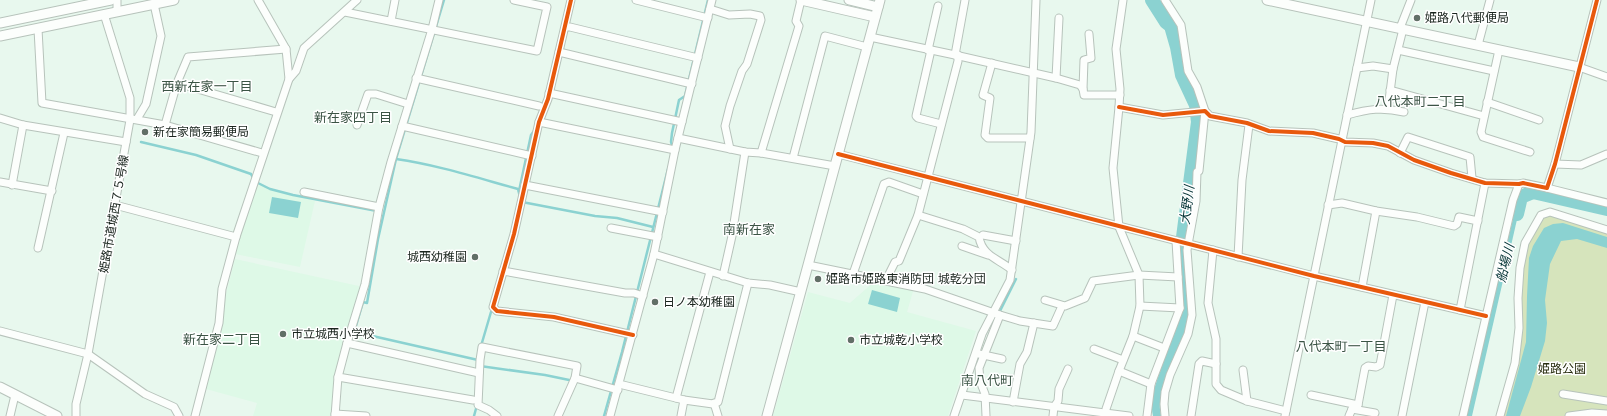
<svg xmlns="http://www.w3.org/2000/svg" width="1607" height="416" font-family="'DejaVu Sans','Noto Sans JP',sans-serif">
<rect width="100%" height="100%" fill="#e8f8ee"/>
<g fill="#def9e7">
<path d="M256,184l59,17 -15,66 -65,-13z"/>
<path d="M235,259l124,27 1,4 -22,74 -5,30 -1,22h-79l4,-13 -51,-14 16,-65 4,-30z"/>
<path d="M875,281l39,7 -7,24 69,19 -28,85h-175l35,-124 42,11z"/>
</g>
<path fill="#d6e4bc" d="M1553,213l54,18v185h-105l19,-98 2,-56 7,-25 13,-20z"/>
<g fill="#8bd2d1">
<path d="M1524,189l-52,227h-7l53,-218z"/>
<path d="M272,197l29,5 -3,16 -29,-5z"/>
<path d="M1563,223l44,14v11l-30,-9 -16,2 -11,23 -5,36 2,23 -2,18 -14,46 -11,29h-14l20,-74 1,-46 2,-38 4,-12 11,-18 9,-4z"/>
<path d="M872,290l28,8 -3,14 -29,-8z"/>
<path d="M1169,348h8c-7,20 -21,46 -16,68h-8c-5,-22 9,-47 16,-68z"/>
</g>
<g fill="none" stroke-linecap="round" stroke-linejoin="round">
<g stroke="#8bd2d1" stroke-width="2.5">
<path d="M141,142l55,13 55,19 2,4"/>
<path d="M673,149l-2,-7 1,-9 7,-33 6,-4 23,-96"/>
<path d="M396,159c42,6 82,19 122,30l2,8"/>
<path d="M256,182l14,7 23,6 84,16"/>
<path d="M519,191l12,-56 3,-4"/>
<path d="M522,202l73,14 22,2 36,9"/>
<path d="M999,313l17,-34"/>
<path d="M355,332l123,28"/>
<path d="M353,336l10,-34 4,1 11,-64 18,-80 48,-159"/>
<path d="M481,346l10,-34"/>
<path d="M480,366l65,9 29,6"/>
<path d="M474,416l3,-11"/>
<path d="M604,416l18,-64 46,-183"/>
</g>
<g stroke="#8bd2d1" stroke-width="14">
<path d="M1152,0l14,22 5,4 6,21 5,28 14,30 2,17 -16,123 1,34 4,29 -3,14 -18,44"/>
<path d="M1517,214l4,-17 12,-5 74,17"/>
</g>
<defs>
<g id="minor">
<path d="M571,0l-23,99 -9,23 -25,112 -21,73 4,4 57,6 79,18"/>
<path d="M636,0l72,18"/>
<path d="M710,9l19,6 21,-1 10,2 1,4 -14,44 -5,7 -12,35 -5,20 5,23"/>
<path d="M117,11v-11"/>
<path d="M345,12l192,39 10,-44 -33,-7"/>
<path d="M391,21l4,-21"/>
<path d="M566,27h4l128,31"/>
<path d="M1400,28l11,-28"/>
<path d="M38,29l4,74 123,22 97,28"/>
<path d="M870,37l85,18 101,23 24,7 3,4 1,6h36"/>
<path d="M1478,45l12,-45"/>
<path d="M928,50l10,-44"/>
<path d="M931,50l-15,66 2,2 23,6"/>
<path d="M1398,50l96,21"/>
<path d="M1499,50l-18,82 2,5 47,15"/>
<path d="M559,52l133,32"/>
<path d="M955,55l10,-55"/>
<path d="M992,63l-9,32 7,3 -5,37 3,3h42"/>
<path d="M1579,67l28,10"/>
<path d="M1357,68l16,-2 20,3"/>
<path d="M416,78l123,28"/>
<path d="M1056,78l3,-60"/>
<path d="M289,79l7,-8 8,-23 53,-48"/>
<path d="M177,83l99,29"/>
<path d="M1083,89l1,-29 7,-2 -2,-24"/>
<path d="M1390,90l94,26"/>
<path d="M549,93l133,29"/>
<path d="M1487,102l52,18"/>
<path d="M1119,107l44,8 42,-4 5,5 37,7 22,8 44,2 26,6 6,3 28,1 15,3 26,14 37,13 34,10 34,1 4,-1 24,5 8,-24 42,-164"/>
<path d="M1388,108l5,-39 10,-40"/>
<path d="M1347,115c22,-6 35,-8 57,-3"/>
<path d="M0,118l23,7 103,17"/>
<path d="M137,119l9,-15 15,-68 -7,-32"/>
<path d="M539,122l136,28"/>
<path d="M165,125l12,-42 11,-26 98,-8"/>
<path d="M357,125l11,-31h8l32,10"/>
<path d="M402,126l130,30"/>
<path d="M678,138l67,14 16,1 74,13"/>
<path d="M761,153l38,-127 -3,-5 5,-21"/>
<path d="M1400,153l8,-16 62,20 2,21"/>
<path d="M838,154l476,122 172,40"/>
<path d="M793,158l32,-122 42,11"/>
<path d="M1555,164l26,1 26,-11"/>
<path d="M0,182l52,9"/>
<path d="M12,185l11,-60"/>
<path d="M525,185l138,27"/>
<path d="M1547,188l60,15"/>
<path d="M304,192l75,15"/>
<path d="M115,205l121,32"/>
<path d="M1328,205l14,-2 34,8 41,6 37,9 3,-2 2,-7 19,4"/>
<path d="M918,215l45,14 16,8c3,19 20,22 33,33"/>
<path d="M611,228l47,9"/>
<path d="M983,235l33,6"/>
<path d="M962,246l26,9"/>
<path d="M38,248l26,-115"/>
<path d="M1213,250l-5,53 8,36v45l5,6 26,11 39,10"/>
<path d="M654,254l94,29 22,2 31,7"/>
<path d="M1238,257l4,-77 7,-55"/>
<path d="M808,265l117,24 75,26 20,6 33,5 9,-20"/>
<path d="M503,271l122,22h9l9,3"/>
<path d="M853,274l31,-90 5,-2 34,12"/>
<path d="M723,276l9,-40 13,-84"/>
<path d="M886,280l9,-18 4,-1 19,-46 40,-154v-6"/>
<path d="M1362,287l14,-76"/>
<path d="M1045,300l20,6 20,-8 8,-17 46,-6 39,2"/>
<path d="M1140,306l40,2"/>
<path d="M1460,310l25,-127"/>
<path d="M0,331l88,23 57,40 29,13 5,9"/>
<path d="M1133,336l31,12"/>
<path d="M347,343l132,30"/>
<path d="M1094,349l29,11"/>
<path d="M979,354l23,5"/>
<path d="M1243,370l4,31"/>
<path d="M1119,371l32,13"/>
<path d="M338,377l135,23"/>
<path d="M575,378l43,12"/>
<path d="M619,384l65,16 29,4 5,-2 30,-119"/>
<path d="M1563,394l44,7"/>
<path d="M962,395l167,21"/>
<path d="M1311,395l47,10"/>
<path d="M676,398l34,-126"/>
<path d="M1013,402l7,-38 7,-12 7,-29"/>
<path d="M714,403l4,13"/>
<path d="M1352,409l23,4"/>
<path d="M335,414l31,2"/>
<path d="M10,416l5,-21"/>
<path d="M76,416v-12l12,-50 42,-234v-22l-26,-84"/>
<path d="M195,416l24,-93 3,-34 14,-52 53,-158 -3,-30 -28,-49"/>
<path d="M335,416l3,-39 9,-34 18,-59 14,-77 12,-45 41,-133 7,-29"/>
<path d="M497,416l-8,-6 -11,-5 2,-45 2,-13 95,19 -2,12 -17,38"/>
<path d="M610,416l44,-162 21,-104 37,-150"/>
<path d="M681,416l3,-16"/>
<path d="M954,416l28,-82 28,-54 21,-148 5,-132"/>
<path d="M986,416l-1,-22 -5,-13 -1,-13 21,-53"/>
<path d="M1053,416l1,-9 4,-6 1,-12 9,-20"/>
<path d="M1106,416v-7l13,-38 14,-35 7,-30 -1,-31 -20,-48 -6,-59 6,-61 1,-18 -4,-40 7,-49"/>
<path d="M1147,416l4,-32 29,-76 -4,-67"/>
<path d="M1165,416l-1,-12 1,-12 5,-17 18,-41 4,-19 -5,-65 9,-49 1,-29 2,-1 6,-60 -8,-24 -9,-16 -7,-46 -16,-25"/>
<path d="M1191,416l8,-52 3,-3 14,3"/>
<path d="M1285,416l86,-416"/>
<path d="M1349,416l3,-7 6,-4 7,-37 3,-2 8,1 4,-2 13,-70"/>
<path d="M1402,416l23,-114"/>
<path d="M1463,416l50,-216 6,-16"/>
<path d="M1500,416l15,-53 4,-35 -1,-30 2,-30 5,-25 16,-28 9,-3 57,18"/>
<path d="M1569,416l23,-3 15,1"/>
</g>
<g id="tertiary">
<path d="M801,0l74,17"/>
<path d="M849,0l29,7"/>
<path d="M1267,0l312,67"/>
<path d="M0,23l111,-23"/>
<path d="M0,36l174,-36"/>
<path d="M0,387l57,29"/>
<path d="M767,416l113,-416"/>
</g>
</defs>
<use href="#minor" stroke="#b7c3bb" stroke-width="9"/>
<use href="#tertiary" stroke="#b7c3bb" stroke-width="11"/>
<use href="#minor" stroke="#fcfefc" stroke-width="7"/>
<use href="#tertiary" stroke="#fcfefc" stroke-width="9"/>
<defs>
<g id="cycleway">
<path d="M571,0l-23,99 -9,23 -25,112 -21,73 4,4 57,6 79,18"/>
<path d="M1119,107l44,8 42,-4 5,5 37,7 22,8 44,2 26,6 6,3 28,1 15,3 26,14 37,13 34,10 34,1 4,-1 24,5 8,-24 42,-164"/>
<path d="M838,154l476,122 172,40"/>
</g>
</defs>
<use href="#cycleway" stroke="#fff" stroke-width="6"/>
<use href="#cycleway" stroke="#e8590c" stroke-width="4"/>
</g>
<g fill="#626f67" stroke="#fff" stroke-width="1.5">
<circle cx="1417" cy="18" r="4"/>
<circle cx="145" cy="132" r="4"/>
<circle cx="475" cy="257" r="4"/>
<circle cx="818" cy="279" r="4"/>
<circle cx="655" cy="302" r="4"/>
<circle cx="283" cy="334" r="4"/>
<circle cx="851" cy="340" r="4"/>
</g>
<g text-anchor="middle" dominant-baseline="central" stroke-width="3" stroke-linejoin="round" paint-order="stroke">
<g font-size="12" fill="#1a251e" stroke="#fff" text-anchor="start">
<text x="1425" y="18">姫路八代郵便局</text>
<text x="153" y="132">新在家簡易郵便局</text>
<text x="467" y="257" text-anchor="end">城西幼稚園</text>
<text x="826" y="279">姫路市姫路東消防団 城乾分団</text>
<text x="663" y="302">日ノ本幼稚園</text>
<text x="291" y="334">市立城西小学校</text>
<text x="859" y="340">市立城乾小学校</text>
</g>
<g font-size="12" fill="#1a251e" stroke="#fff">
<text transform="translate(114 214) rotate(-80)">姫路市道城西７５号線</text>
</g>
<g font-size="12" fill="#282d0f" stroke="#fff">
<text x="1562" y="369">姫路公園</text>
</g>
<g font-size="13" fill="#3b5445" stroke="#fff">
<text x="207" y="86">西新在家一丁目</text>
<text x="1420" y="101">八代本町二丁目</text>
<text x="353" y="117">新在家四丁目</text>
<text x="749" y="229">南新在家</text>
<text x="222" y="339">新在家二丁目</text>
<text x="1341" y="346">八代本町一丁目</text>
<text x="987" y="380">南八代町</text>
</g>
<g font-size="13" font-style="italic" fill="#033335" stroke="#fff">
<text transform="translate(1187 205) rotate(-83)">大野川</text>
<text transform="translate(1505 263) rotate(-76)">船場川</text>
</g>
</g>
</svg>
